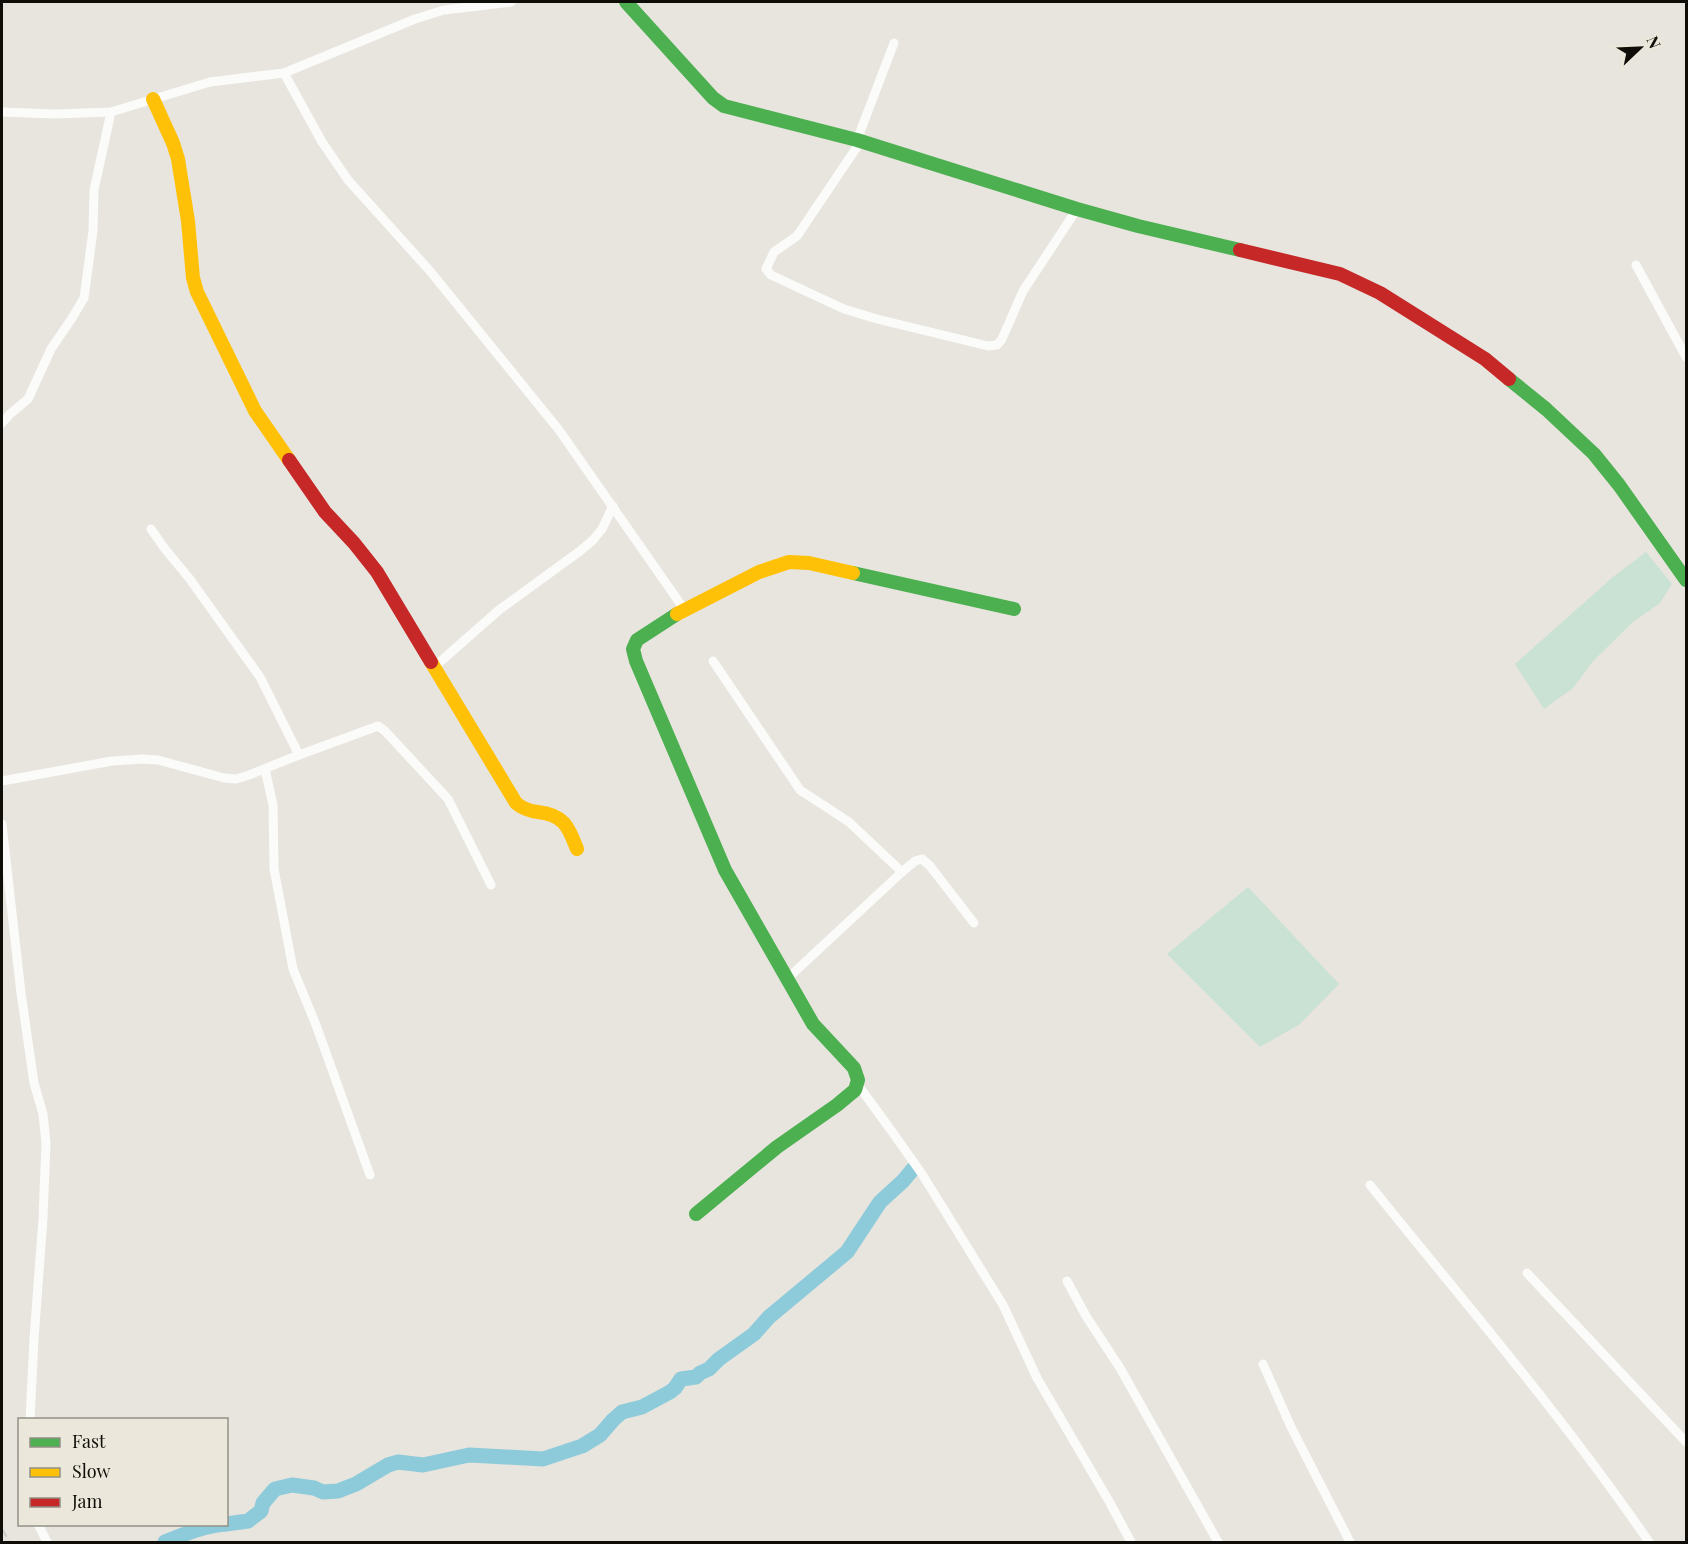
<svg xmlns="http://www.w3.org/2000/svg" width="1688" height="1544" font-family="'Playfair Display',serif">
<rect width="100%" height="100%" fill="#e7e5de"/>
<g fill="#cae2d3">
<path d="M1646,552l26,32 -12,19 -27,19 -40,39 -20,27 -29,21 -29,-45 98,-87z"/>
<path d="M1248,887l91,97 -39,40 -40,23 -93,-93z"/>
</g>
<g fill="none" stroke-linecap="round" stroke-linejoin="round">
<g stroke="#8dcada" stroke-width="15">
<path d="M226,1524l22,-3 13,-10 2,-8 12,-14 17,-4 22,3 9,4 15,-1 18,-7 32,-19 10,-3 25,3 46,-10 74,4 39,-13 18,-11 13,-15 9,-8 20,-5 28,-15 5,-4 6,-9 15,-2 4,-4 9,-4 10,-10 35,-25 15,-17 78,-65 33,-50 23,-21 10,-12"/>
<path d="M165,1542c20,-8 38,-16 60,-18"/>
</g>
<g stroke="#fbfbfa" stroke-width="9">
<path d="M284,73l38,69 26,38 82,91 129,159 125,179"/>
<path d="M2,112l52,2 57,-2 99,-30 74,-9 131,-54 29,-9 67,-8"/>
<path d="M857,140l37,-97"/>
<path d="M861,141l-64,95 -23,16 -8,17 5,6 73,34 33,10 111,27 9,-1 5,-6 21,-48 54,-82"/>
<path d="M1636,265l50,92"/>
<path d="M2,423l8,-9 18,-15 23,-50 21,-31 12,-20 9,-67 1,-41 17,-78"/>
<path d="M151,529l14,20 24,29 71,99 39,78"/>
<path d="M713,661l87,129 49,32 53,50"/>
<path d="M433,668l66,-58 81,-59 13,-11 9,-11 11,-23"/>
<path d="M265,769l8,36 1,64 19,100 23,56 54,150"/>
<path d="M2,781l110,-20 31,-2 15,1 66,18 12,1 13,-4 50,-20 79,-29 7,5 63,68 43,86"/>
<path d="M2,824l19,169 13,90 9,31 3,29 -3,75 -9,121 -4,81"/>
<path d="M788,978l114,-106 13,-11 7,-2 8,7 44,57"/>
<path d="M858,1085l30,41 34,48 81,131 34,73 73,125 21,39"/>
<path d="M1370,1185c95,118 194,233 279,357"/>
<path d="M1527,1273l159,169"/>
<path d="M1067,1281l19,35 34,52 98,174"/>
<path d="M1263,1364l28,63 59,115"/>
<path d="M38,1524l9,18"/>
</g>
<g stroke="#4caf50" stroke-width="14">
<path d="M626,2l87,96 11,8 133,34 220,69 61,17 102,24"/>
<path d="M1509,379l37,30 48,45 25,31 67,95"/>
<path d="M853,573l161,36"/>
<path d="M677,614l-40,26 -4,9 3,12 89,209 88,154 41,44 4,12 -3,10 -18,15 -60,42 -81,67"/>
</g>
<g stroke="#ffc107" stroke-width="14">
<path d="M153,99l20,44 5,16 10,62 5,57 4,14 58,119 34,49"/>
<path d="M677,614l82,-42 30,-10 20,1 44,10"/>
<path d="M431,662l85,141c7,6 13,8 22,9 26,3 30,14 39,37"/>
</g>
<g stroke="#c62828" stroke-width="14">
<path d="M1240,250l100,24 40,19 105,66 24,20"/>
<path d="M289,460l36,52 29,31 23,29 54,90"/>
</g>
<path stroke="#cbcac8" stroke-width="2" stroke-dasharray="9 4.5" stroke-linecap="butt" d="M2,1529l8,13"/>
</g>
<rect width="1688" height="1544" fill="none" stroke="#0e0d08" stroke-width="6"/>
<rect x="18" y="1418" width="210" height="108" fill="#ebe7da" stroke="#939086" stroke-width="1.5"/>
<rect x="30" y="1438" width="30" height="9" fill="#4caf50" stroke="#939086" stroke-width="1.5"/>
<text x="72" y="1448" font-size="18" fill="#0e0d08">Fast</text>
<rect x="30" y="1468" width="30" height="9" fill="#ffc107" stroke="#939086" stroke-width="1.5"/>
<text x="72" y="1478" font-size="18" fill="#0e0d08">Slow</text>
<rect x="30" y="1498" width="30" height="9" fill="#c62828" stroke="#939086" stroke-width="1.5"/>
<text x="72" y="1508" font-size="18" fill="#0e0d08">Jam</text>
<g transform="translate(1640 48) rotate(67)" stroke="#ebe7da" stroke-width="4.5" paint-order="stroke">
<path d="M0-4.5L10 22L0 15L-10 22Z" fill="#0e0d08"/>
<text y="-9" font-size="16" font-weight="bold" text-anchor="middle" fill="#0e0d08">N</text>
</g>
</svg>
